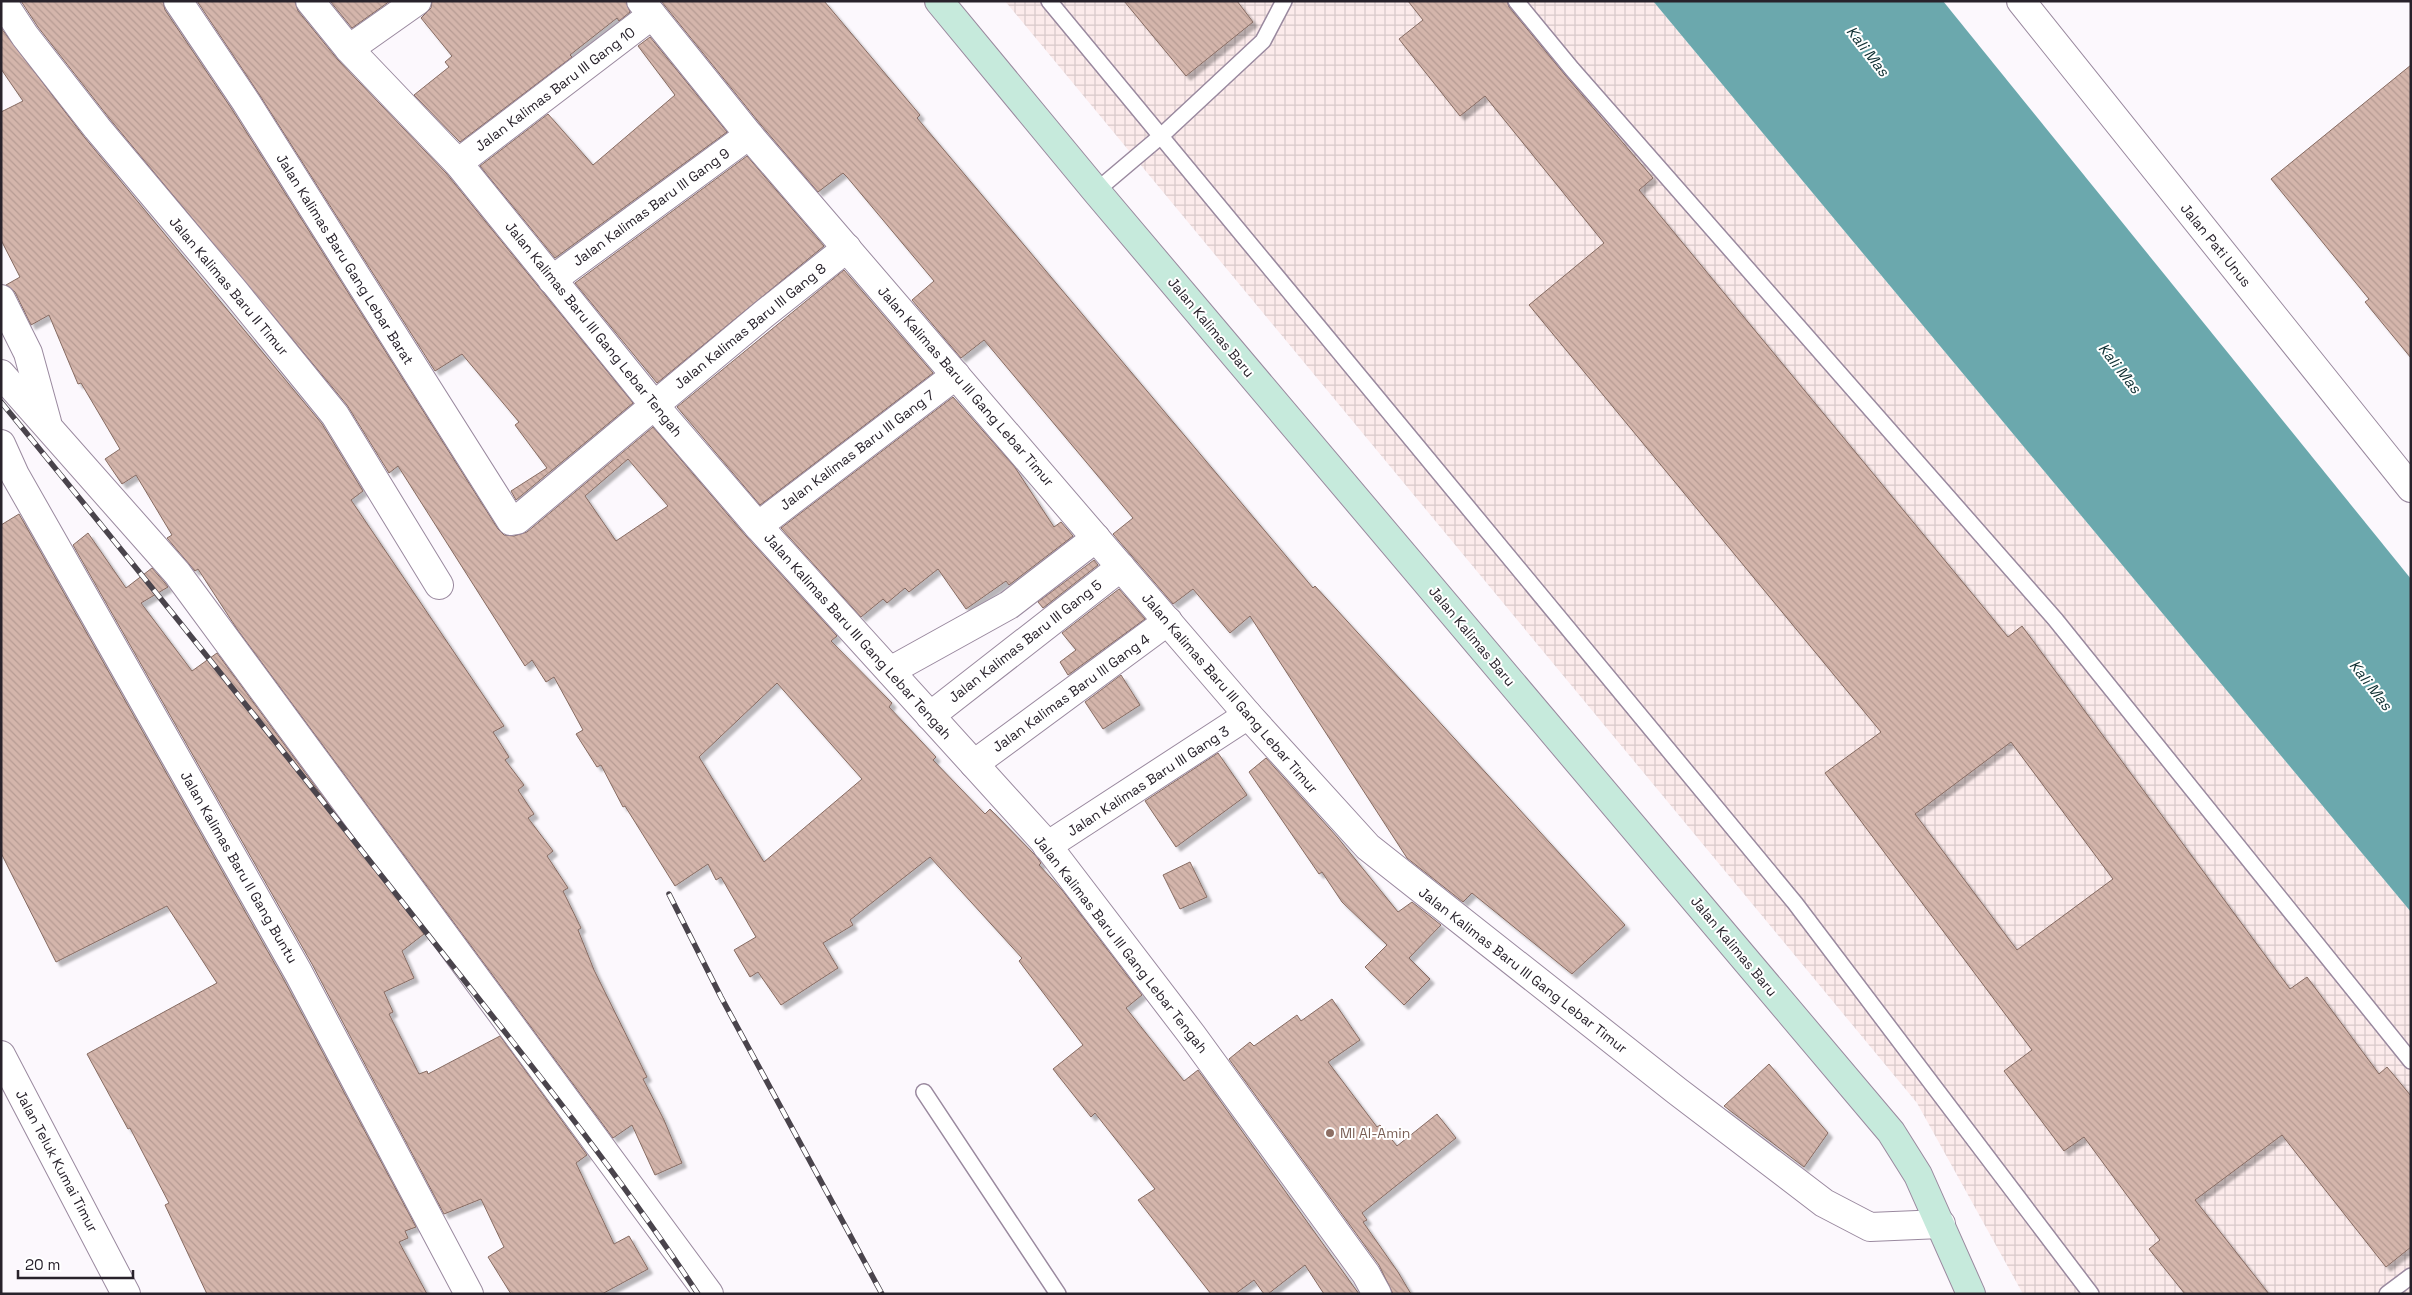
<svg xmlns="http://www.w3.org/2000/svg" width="2412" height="1295" font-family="'Space Grotesk',sans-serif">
<defs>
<pattern id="industrial-grid" width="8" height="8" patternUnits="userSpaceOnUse" patternTransform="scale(1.25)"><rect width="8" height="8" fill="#fcebeb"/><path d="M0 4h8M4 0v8" fill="none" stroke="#d8c9ca"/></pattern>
<pattern id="building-back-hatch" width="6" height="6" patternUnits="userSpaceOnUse" patternTransform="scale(1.25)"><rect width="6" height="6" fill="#d4b5ab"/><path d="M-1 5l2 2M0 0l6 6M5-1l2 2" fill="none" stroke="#b69b93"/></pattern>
<filter id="shadow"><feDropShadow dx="4.5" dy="4.5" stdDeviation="1" flood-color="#0004"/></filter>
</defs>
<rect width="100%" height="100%" fill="#fcf8fd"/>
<path fill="url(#industrial-grid)" d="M1005,1h648l758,911v382h-388l-106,-191z"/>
<path fill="#6ba8ad" d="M1653,1h290l468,578v333z"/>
<g fill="url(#building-back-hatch)" stroke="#866b62" fill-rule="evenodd" filter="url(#shadow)">
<path d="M21,1h142l2,9 68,101 265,418 6,6 10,1 13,-4 126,-105 93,109 91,100 -6,5 61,62 -3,4 47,50 -3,3 52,54 5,-5 46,47 5,7 -2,2 23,25 80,105 -16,13 58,73 14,-11 161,224h-35l-19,-29 -37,29h-4l-10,-14 -19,14h-24l-73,-94 17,-11 -60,-76 -4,4 -38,-48 30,-24 -64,-84 3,-3 -92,-101 -80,63 3,5 -30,18 15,25 -57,37 -23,-33 -8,5 -16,-27 22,-13 -35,-60 -5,3 -8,-16 -33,22 -50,-80 -2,1 -22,-42 -4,2 -21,-33 7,-4 -29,-53 -8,5 -14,-22 -7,6 -127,-200 -9,7 -42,-68 -238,-287 -71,-91zM628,459l40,47 -52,35 -31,-45zM777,683l85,96 -98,83 -65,-105z"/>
<path d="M197,1h98l3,10 40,49 108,113 187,230 -117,97 -5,-9 36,-23 -32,-43 4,-3 -57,-68 -27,17 -176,-277z"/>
<path d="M330,1h60l-38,27z"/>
<path d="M432,1h194l4,11 -11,9 -2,-3 -47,37 2,2 -112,85 -46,-47 35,-28 -4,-5 7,-6 -31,-38 10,-10z"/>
<path d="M661,1h163l96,114 -3,3 396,470 2,-2 310,339 -53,49 -100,-81 -9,9 -56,-44 -157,-242 -20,17 -37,-44 -20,15 -60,-70 20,-16 -149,-178 -23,18 -49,-58 22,-19 -87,-104 -4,-4 -25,19 -57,-67z"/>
<path d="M1124,1h113l16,21 -67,54z"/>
<path d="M1408,1h99l2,6 56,68 88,103 -14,12 369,447 14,-11 268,363 17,-12 72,97 8,-7 24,29v151l-25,20 -104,-132 -87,65 74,94h-84l-36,-45 11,-9 -76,-103 -20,14 -60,-80 28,-21 -207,-277 56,-41 -352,-427 75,-62 -119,-147 -25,20 -61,-77 24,-19zM2011,742l102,137 -96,71 -102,-136z"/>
<path d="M1,28l84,110 237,286 41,67 -12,9 153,226 -11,6 16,25 -4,3 19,25 -6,5 16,24 -6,4 25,33 -6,5 21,32 -5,3 18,37 -3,2 16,40 53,107 -4,2 21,41 18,43 -27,12 -23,-50 -19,13 -376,-509 -39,-60 -3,2 -28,-33 5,-3 -36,-60 -14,9 -17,-25 15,-10 -39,-66 -3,1 -29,-69 -18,10 -16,-33 -9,-7 14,-8 -19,-37v-128l22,-11 -22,-32z"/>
<path d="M650,37l77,95 -172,126 -75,-92 68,-52 45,51 82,-70 -37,-49z"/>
<path d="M2411,65v293l-46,-56 4,-3 -98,-120z"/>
<path d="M747,156l77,90 -167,137 -82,-100z"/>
<path d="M844,270l89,103 -173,132 -83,-98z"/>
<path d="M953,397l61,69 40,61 7,-5 12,14 -64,49 -3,-4 -40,28 -28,-40 -29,23 -4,-4 -18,15 -4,-4 -22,18 -80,-89z"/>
<path d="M19,514l265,466 132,247 -11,4 3,7 -9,4 28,52h-220l-42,-89 4,-2 -39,-75 -2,1 -41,-75 130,-71 -50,-77 -111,56 -55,-109v-328z"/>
<path d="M88,533l38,55 26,-20 13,15 3,4 -27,16 51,68 25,-18 207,281 -22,17 12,27 -30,14 9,20 -4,2 30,60 8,-3 1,3 72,-38 87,119 -11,8 38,81 15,-8 19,33 -46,25h-91l-23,-37 16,-10 -23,-48 -37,15 -132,-250 -239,-419z"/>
<path d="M1094,560l4,5 -55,43 -5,-6z"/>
<path d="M1119,589l26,30 -77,56 -8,-13 16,-12 -14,-17z"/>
<path d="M1121,675l19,30 -37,24 -18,-27z"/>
<path d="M1218,753l29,42 -71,52 -31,-46z"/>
<path d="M1266,758l72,80 60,74 14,-10 29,23 -32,33 21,21 -26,26 -39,-38 22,-22 -45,-43 -20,-30 -3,2 -70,-102z"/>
<path d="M1190,862l17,35 -27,12 -17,-34z"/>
<path d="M1332,999l28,41 -32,22 49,65 3,-2 17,21 40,-32 19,24 -94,75 5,7 -4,2 35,50 13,22h-18l-14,-29 -150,-206 21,-17 4,4 43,-31 4,6z"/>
<path d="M1769,1064l59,69 -24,34 -80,-61z"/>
</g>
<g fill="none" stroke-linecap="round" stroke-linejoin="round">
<defs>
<g id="lane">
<path d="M1049,1l746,902 296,391"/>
<path d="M1516,1l56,68 483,550 356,442"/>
<path d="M1096,191l65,-55 102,-95 21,-40"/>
<path d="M924,1092l134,202"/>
<path d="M2387,1294l24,-18"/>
</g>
<g id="street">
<path d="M2,1l23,35 72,92 138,164 100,123 104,170"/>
<path d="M178,1l68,101 265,419 6,-1 247,-206 83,-66"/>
<path d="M310,1l39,48 109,114 196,242 104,121 285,314 149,195 174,239 11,20"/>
<path d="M641,1l108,134 499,580 120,132 309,244 147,112 46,24 71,-3"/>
<path d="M2021,1l390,487"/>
<path d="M349,49l68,-48"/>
<path d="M458,163l194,-148"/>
<path d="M552,280l197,-145"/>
<path d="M1,299l27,54 19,69"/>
<path d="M1,374l176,199 532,721"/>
<path d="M1,444l14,31 283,497 171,322"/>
<path d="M758,526l198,-151"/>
<path d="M890,671l119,-66 87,-67"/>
<path d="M930,716l191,-149"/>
<path d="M974,764l194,-143"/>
<path d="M1047,846l201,-131"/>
<path d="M1,1055l125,239"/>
</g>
<path id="secondary" d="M939,1l157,190 795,941 27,43 53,119"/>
</defs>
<use href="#lane" stroke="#9a899f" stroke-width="18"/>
<use href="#street" stroke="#9a899f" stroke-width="30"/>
<use href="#secondary" stroke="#9a899f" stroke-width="30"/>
<use href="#lane" stroke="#fff" stroke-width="15"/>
<use href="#street" stroke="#fff" stroke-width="28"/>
<use href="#secondary" stroke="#c6eadc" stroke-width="28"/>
<defs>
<g id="rail">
<path d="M1,402c137,167 272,336 406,506 99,126 202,251 291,386"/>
<path d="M669,894l52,103 161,297"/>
</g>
</defs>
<use href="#rail" stroke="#4a444c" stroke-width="5.5"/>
<use href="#rail" stroke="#fff" stroke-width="4" stroke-dasharray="11" stroke-linecap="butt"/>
</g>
<circle fill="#8d6e63" stroke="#fff" stroke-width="2" cx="1330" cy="1133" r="5"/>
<g text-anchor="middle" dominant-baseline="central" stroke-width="4" stroke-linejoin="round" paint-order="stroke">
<g font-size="14" fill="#28222b" stroke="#fff">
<text transform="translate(555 89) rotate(-37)">Jalan Kalimas Baru III Gang 10</text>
<text transform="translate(651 207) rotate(-36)">Jalan Kalimas Baru III Gang 9</text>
<text transform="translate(2216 245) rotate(51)">Jalan Pati Unus</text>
<text transform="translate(345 259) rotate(58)">Jalan Kalimas Baru Gang Lebar Barat</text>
<text transform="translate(229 286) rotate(50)">Jalan Kalimas Baru II Timur</text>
<text transform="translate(750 326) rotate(-39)">Jalan Kalimas Baru III Gang 8</text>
<text transform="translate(1211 327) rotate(50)">Jalan Kalimas Baru</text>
<text transform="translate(594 329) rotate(51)">Jalan Kalimas Baru III Gang Lebar Tengah</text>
<text transform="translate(966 386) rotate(49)">Jalan Kalimas Baru III Gang Lebar Timur</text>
<text transform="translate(857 450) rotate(-37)">Jalan Kalimas Baru III Gang 7</text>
<text transform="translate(858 636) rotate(48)">Jalan Kalimas Baru III Gang Lebar Tengah</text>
<text transform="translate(1472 636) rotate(50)">Jalan Kalimas Baru</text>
<text transform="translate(1025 641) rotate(-38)">Jalan Kalimas Baru III Gang 5</text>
<text transform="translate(1071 693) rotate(-36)">Jalan Kalimas Baru III Gang 4</text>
<text transform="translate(1230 693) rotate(49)">Jalan Kalimas Baru III Gang Lebar Timur</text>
<text transform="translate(1148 781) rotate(-33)">Jalan Kalimas Baru III Gang 3</text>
<text transform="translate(239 867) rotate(60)">Jalan Kalimas Baru II Gang Buntu</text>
<text transform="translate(1121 944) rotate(52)">Jalan Kalimas Baru III Gang Lebar Tengah</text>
<text transform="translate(1734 946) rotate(50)">Jalan Kalimas Baru</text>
<text transform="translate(1523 970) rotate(38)">Jalan Kalimas Baru III Gang Lebar Timur</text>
<text transform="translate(57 1161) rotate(62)">Jalan Teluk Kumai Timur</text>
</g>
<g font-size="14" fill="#785e54" stroke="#fff" text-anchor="start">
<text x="1340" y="1133">MI Al-Amin</text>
</g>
<g font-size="15" font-style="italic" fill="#103033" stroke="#fff">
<text transform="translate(1868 51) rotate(52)">Kali Mas</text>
<text transform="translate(2120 368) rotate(52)">Kali Mas</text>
<text transform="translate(2371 685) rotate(52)">Kali Mas</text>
</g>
</g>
<rect width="2412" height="1295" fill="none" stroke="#28222b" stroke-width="5"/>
<path d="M18 1270v8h115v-8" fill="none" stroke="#28222b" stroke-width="2.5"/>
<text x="25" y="1270" font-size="15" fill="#28222b" stroke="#ffffff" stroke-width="4" paint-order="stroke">20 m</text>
</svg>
